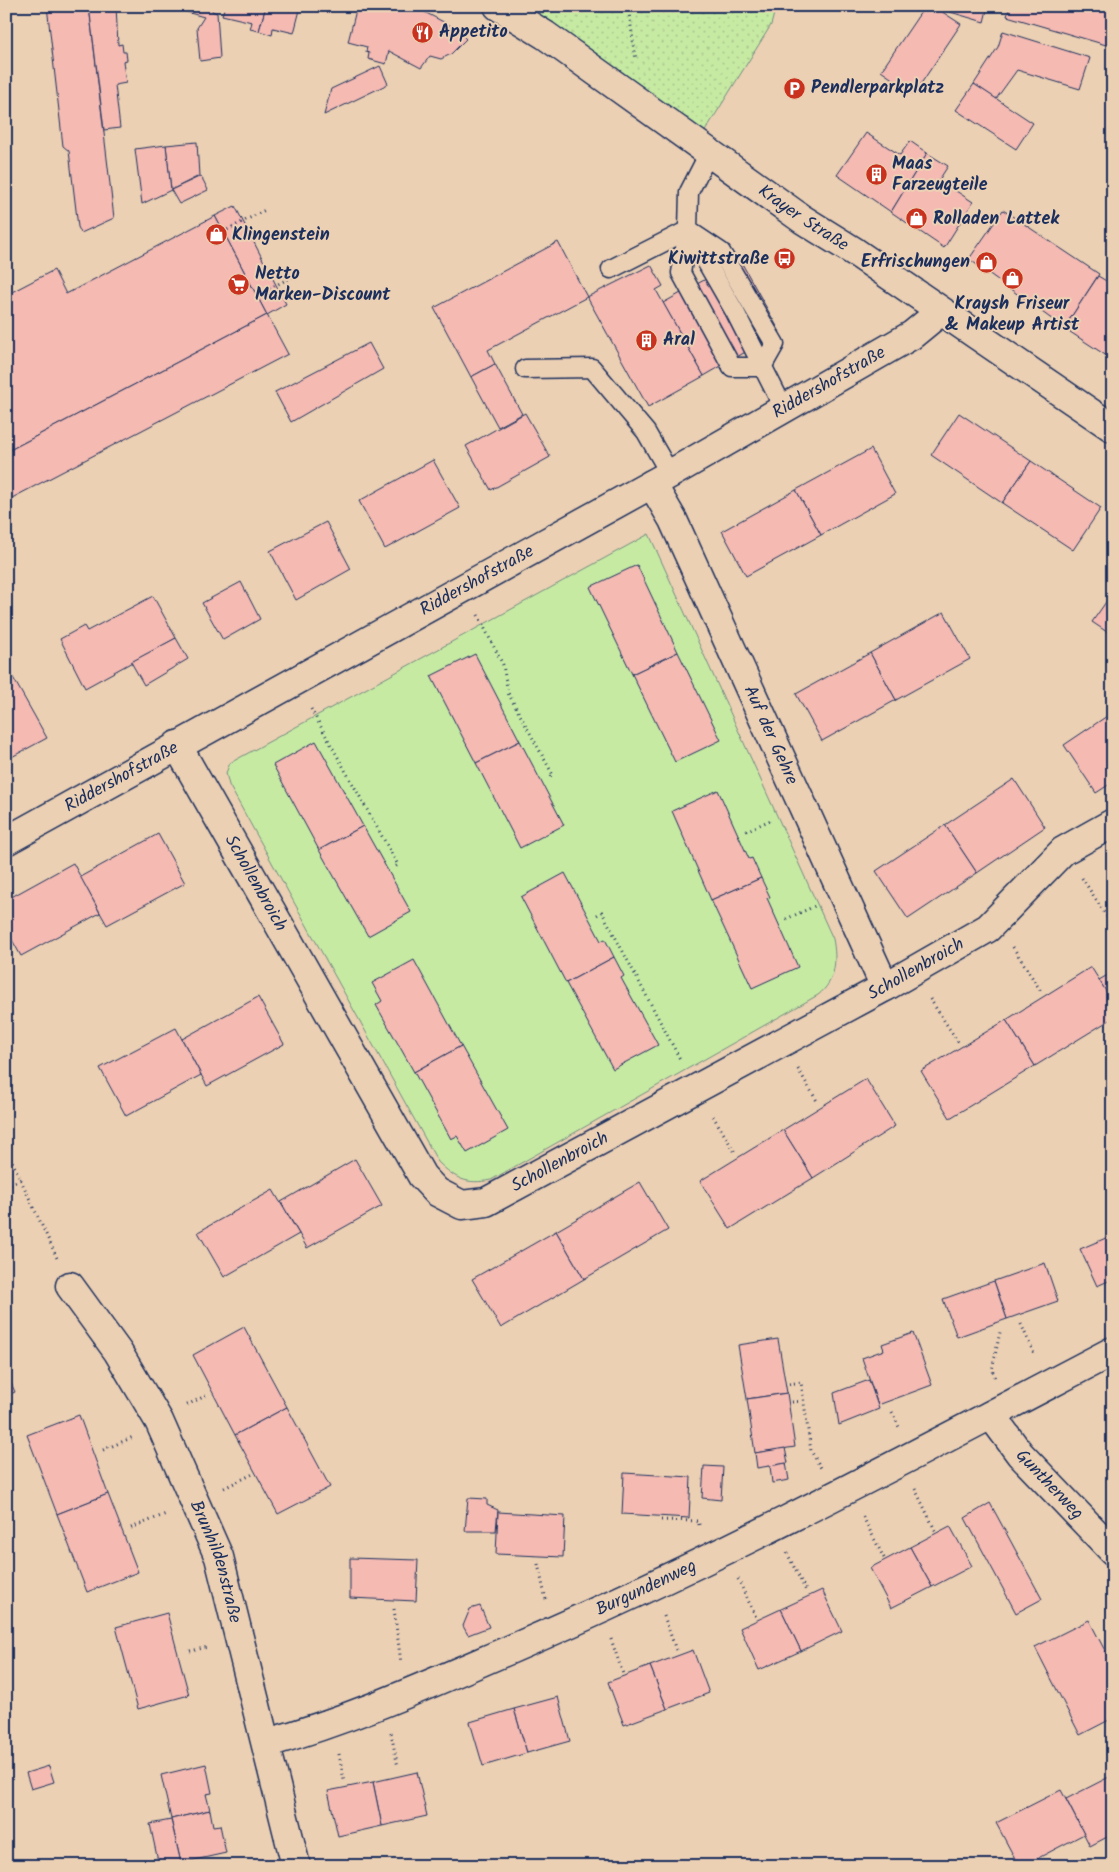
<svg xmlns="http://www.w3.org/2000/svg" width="1119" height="1872" font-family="Kalam,sans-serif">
<defs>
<pattern id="park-dots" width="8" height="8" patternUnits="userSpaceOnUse" patternTransform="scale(1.25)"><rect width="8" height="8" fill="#c7eaa3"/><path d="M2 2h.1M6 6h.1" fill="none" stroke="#aac98f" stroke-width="1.8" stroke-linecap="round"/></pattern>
</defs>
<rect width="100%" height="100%" fill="#ecd0b3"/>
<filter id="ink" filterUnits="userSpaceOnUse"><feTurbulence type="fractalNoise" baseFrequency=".02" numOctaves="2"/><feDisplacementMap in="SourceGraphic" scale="10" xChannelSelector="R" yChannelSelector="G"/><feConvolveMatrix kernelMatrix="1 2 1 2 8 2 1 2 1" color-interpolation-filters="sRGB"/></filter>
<g filter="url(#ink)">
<path fill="#c7eaa3" stroke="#718c80" d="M649,534l184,405c4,21 3,42 -15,56l-327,185c-25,5 -35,-1 -53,-18l-209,-377 -3,-12 4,-10z"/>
<path fill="url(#park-dots)" stroke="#718c80" d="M519,6h257l-5,19 -69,111z"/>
<g fill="#f5bab2" stroke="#1b2f5e">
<path d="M47,6h42l25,212 -33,15 -3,-6 -9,-76 -6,-5z"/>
<path d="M89,6h27l2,39 4,-1 1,8h3l1,8 -4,1 3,22 -11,2 5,43 -16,2z"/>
<path d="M165,6h48l-1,5 5,2 3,45 -20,3 -3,-33 7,-11z"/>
<path d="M225,6h41l-7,25 -9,-2 2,-7 -30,-7z"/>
<path d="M266,6h35l-7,27 -21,-5 -1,7 -13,-4z"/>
<path d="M357,6h56l42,22 11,11 -15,15 -10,5 -11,-3 -9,12 -32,-17 -3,13 -18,-5 1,-6 -3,-1 1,-5 -19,-5z"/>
<path d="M925,6h8l28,18 -47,70 -33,-23z"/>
<path d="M949,6h39l-4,16 -37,-11z"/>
<path d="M1010,6h103v41l-106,-31z"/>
<path d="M1003,31l87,27 -10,31 -63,-19 -21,29 -22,-15 24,-37z"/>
<path d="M380,66l8,18 -64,31 7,-26z"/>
<path d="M974,84l59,39 -17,26 -60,-39z"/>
<path d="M866,133l34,22 10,-14 17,12 -36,59 -54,-37z"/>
<path d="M197,142l2,34 -28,14 -5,-45z"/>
<path d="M166,145l5,45 -29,14 -7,-55z"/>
<path d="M927,153l21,13 -9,14 34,22 -29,46 -53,-36z"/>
<path d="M201,176l7,14 -29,14 -8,-14z"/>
<path d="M235,206l51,98 -19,11 -52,-99z"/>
<path d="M1003,210l96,64 -35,54 -95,-69z"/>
<path d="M215,216l52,99 -261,137v-157l48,-25 12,24z"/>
<path d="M558,242l29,55 -99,53 7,14 -24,13 -37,-69z"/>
<path d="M740,260l40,72 -76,44 -41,-73z"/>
<path d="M651,265l12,21 -7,4 48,86 -56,31 -61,-110z"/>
<path d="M1098,276l15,9v75l-49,-32z"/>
<path d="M267,315l21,39 -276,144 -6,-11v-35z"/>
<path d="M369,343l14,26 -92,53 -16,-30z"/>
<path d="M495,364l27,50 -24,13 -27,-50z"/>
<path d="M525,413l25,44 -59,33 -25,-44z"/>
<path d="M959,413l72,48 -29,42 -71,-48z"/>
<path d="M871,449l24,45 -74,41 -25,-45z"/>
<path d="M433,460l27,48 -75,41 -26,-48z"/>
<path d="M1031,461l70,47 -28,42 -71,-47z"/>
<path d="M796,490l25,45 -75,41 -24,-45z"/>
<path d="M326,522l25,47 -55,31 -26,-49z"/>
<path d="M637,565l41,87 -46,22 -42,-87z"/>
<path d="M241,582l19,37 -37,21 -21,-37z"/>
<path d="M1113,592v44l-21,-14z"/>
<path d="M153,596l23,42 -91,50 -25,-49 24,-13 3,5z"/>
<path d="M944,612l26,47 -74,41 -26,-47z"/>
<path d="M176,638l12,21 -44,26 -13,-23z"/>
<path d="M678,652l43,88 -46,22 -43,-88z"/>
<path d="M870,653l26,47 -74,41 -26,-47z"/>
<path d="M475,654l45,87 -44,22 -45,-87z"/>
<path d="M11,674l36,64 -41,22v-83z"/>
<path d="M1113,712v70l-17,11 -32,-48z"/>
<path d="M316,741l47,85 -44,24 -46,-85z"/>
<path d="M520,741l44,84 -44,23 -44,-85z"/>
<path d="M1014,779l31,48 -68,46 -32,-48z"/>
<path d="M718,790l31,69 3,-1 9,20 -50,22 -39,-89z"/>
<path d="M945,825l32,48 -69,46 -32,-48z"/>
<path d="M363,826l48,86 -43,24 -49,-86z"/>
<path d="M158,834l27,49 -78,42 -27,-48z"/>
<path d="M73,863l27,50 -79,43 -15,-27v-29z"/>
<path d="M565,873l36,68 4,-2 9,18 -48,26 -45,-86z"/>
<path d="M761,878l9,19 -3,1 31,69 -46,21 -41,-88z"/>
<path d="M614,957l10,19 -3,2 37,67 -45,24 -47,-86z"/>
<path d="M414,960l47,86 -47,26 -38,-67 6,-4 -10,-18z"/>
<path d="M1091,967l22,35v16l-78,48 -29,-46z"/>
<path d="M1113,972v30l-14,-22z"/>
<path d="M258,997l26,47 -77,42 -25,-47z"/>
<path d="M1006,1020l29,46 -85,52 -29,-47z"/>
<path d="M176,1028l25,47 -75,41 -26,-48z"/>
<path d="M461,1046l47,84 -41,23 -10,-17 -6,3 -37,-67z"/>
<path d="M866,1079l29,47 -82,52 -30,-48z"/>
<path d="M783,1130l30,48 -83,51 -30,-48z"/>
<path d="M355,1159l27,47 -75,42 -26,-46z"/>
<path d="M640,1182l28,48 -84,49 -28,-48z"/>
<path d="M273,1190l26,44 -75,43 -26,-45z"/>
<path d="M556,1231l28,48 -83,49 -29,-49z"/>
<path d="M1113,1235v44l-16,7 -17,-37z"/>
<path d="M1045,1263l13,38 -51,18 -13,-38z"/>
<path d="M994,1281l13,38 -50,18 -14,-38z"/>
<path d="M244,1327l43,80 -52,28 -42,-80z"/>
<path d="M913,1333l19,52 -54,20 -16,-47 22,-8 -2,-6z"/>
<path d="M778,1339l9,54 -40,6 -9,-54z"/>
<path d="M6,1372l9,20 -9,4z"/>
<path d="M869,1380l10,29 -40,16 -5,-32z"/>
<path d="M787,1393l8,54 -40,6 -8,-54z"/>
<path d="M287,1407l43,80 -52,27 -43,-79z"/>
<path d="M79,1415l29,79 -51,20 -30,-79z"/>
<path d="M785,1448l3,15 -31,5 -2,-15z"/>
<path d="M786,1463l3,17 -17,3 -2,-17z"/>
<path d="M704,1466l19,1 -2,33 -19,-2z"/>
<path d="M624,1473l67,4 -2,41 -67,-4z"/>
<path d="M108,1494l30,78 -51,20 -30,-78z"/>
<path d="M468,1498l19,1v6l11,5 -2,21h-31z"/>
<path d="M990,1503l52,96 -26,14 -51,-95z"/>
<path d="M498,1512l67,4 -2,41 -67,-3z"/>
<path d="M950,1526l22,40 -40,21 -22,-40z"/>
<path d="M910,1547l22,40 -41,21 -21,-40z"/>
<path d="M350,1558l68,2 -2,41 -66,-3z"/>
<path d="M822,1590l20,41 -41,20 -20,-42z"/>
<path d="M480,1606l9,21 -21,8 -5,-9 7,-17z"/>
<path d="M781,1609l20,42 -42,19 -19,-42z"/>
<path d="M167,1613l22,82 -51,14 -22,-82z"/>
<path d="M1089,1620l24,46v52l-33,17 -45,-88z"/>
<path d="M693,1650l16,43 -42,16 -17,-43z"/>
<path d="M650,1666l17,43 -43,16 -16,-43z"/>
<path d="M558,1697l12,44 -43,12 -13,-44z"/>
<path d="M514,1709l13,44 -44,13 -13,-44z"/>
<path d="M206,1764l6,29 -6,1 4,16 -39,9 -10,-44z"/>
<path d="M49,1766l5,16 -23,7 -5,-16z"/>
<path d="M417,1772l10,44 -45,10 -9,-44z"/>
<path d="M1113,1775v59l-23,12 -24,-47z"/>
<path d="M373,1782l9,44 -44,10 -10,-45z"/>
<path d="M1061,1790l23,44 -61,32h-4l-23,-43z"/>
<path d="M210,1810l3,16 7,-1 6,28 -45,10 -10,-44z"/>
<path d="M171,1820l10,43 -22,3 -9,-42z"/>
</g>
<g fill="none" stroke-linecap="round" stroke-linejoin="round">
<defs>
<g id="lane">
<path d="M710,151l-21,41 -1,38 47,82 48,95"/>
<path d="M688,230l33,22 54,92 -13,23h-30l-51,-94z"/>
<path d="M611,269l77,-39"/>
<path d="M525,369l67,-1 54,64 24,42"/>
</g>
<g id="street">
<path id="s1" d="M652,484l21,36 212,467"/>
<path id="s2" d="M177,745l245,431 15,16 25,13 24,-3 399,-215 103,-59 75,-77 50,-28"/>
<path id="s3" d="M6,841l664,-367 242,-139 28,-23"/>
<path id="s4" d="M70,1286l48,66 41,69 60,136 77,309"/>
<path id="s5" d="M991,1415l29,39 93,97"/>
<path id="s6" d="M267,1743c86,-24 167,-61 249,-96 204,-88 400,-193 597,-296"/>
</g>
<g id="secondary">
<path id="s7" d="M498,6l47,29 257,184 53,33 258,176"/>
</g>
</defs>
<use href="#lane" stroke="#1b2f5e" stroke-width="21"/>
<use href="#street" stroke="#1b2f5e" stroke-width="31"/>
<use href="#secondary" stroke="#1b2f5e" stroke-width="31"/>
<g stroke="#1b2f5e" stroke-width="3" stroke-dasharray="1 4" stroke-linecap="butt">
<path d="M628,6l8,54"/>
<path d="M223,232l42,-22"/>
<path d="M256,295l42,-21"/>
<path d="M478,615l25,50 5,28 45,82 -3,3"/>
<path d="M311,709l87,156 -3,2"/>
<path d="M746,831l27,-12"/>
<path d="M1082,878l31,48"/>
<path d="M597,915l5,-3 79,149"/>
<path d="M786,919l29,-13"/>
<path d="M1013,947l29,46"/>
<path d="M930,999l28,43"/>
<path d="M798,1069l19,32"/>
<path d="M713,1116l23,38"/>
<path d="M6,1148l51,110"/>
<path d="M6,1186l15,-7"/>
<path d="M1021,1324l14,32"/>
<path d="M995,1377l-3,-7 8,-38"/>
<path d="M789,1384l12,-2 10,69 10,17"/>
<path d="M792,1402l12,-1"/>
<path d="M187,1405l22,-11"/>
<path d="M892,1412l7,15"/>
<path d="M103,1450l30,-13"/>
<path d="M224,1488l29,-14"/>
<path d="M915,1489l21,43"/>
<path d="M863,1517l21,41"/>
<path d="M661,1520l37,1 2,7"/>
<path d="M131,1528l35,-14"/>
<path d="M787,1553l20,40"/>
<path d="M538,1564l8,36"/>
<path d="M738,1579l18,38"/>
<path d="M394,1609l7,54"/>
<path d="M664,1616l13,37"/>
<path d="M611,1639l12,35"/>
<path d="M190,1651l18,-4"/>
<path d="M391,1733l7,34"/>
<path d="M339,1754l5,26"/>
</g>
<use href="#lane" stroke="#ecd0b3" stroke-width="18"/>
<use href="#street" stroke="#ecd0b3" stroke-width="28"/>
<use href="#secondary" stroke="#ecd0b3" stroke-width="28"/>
</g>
</g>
<defs>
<symbol id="restaurant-disc" viewBox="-11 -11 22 22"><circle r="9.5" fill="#c8321e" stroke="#ecd0b3"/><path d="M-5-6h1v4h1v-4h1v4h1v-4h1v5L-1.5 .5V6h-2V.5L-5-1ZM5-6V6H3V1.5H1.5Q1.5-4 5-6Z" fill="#fff"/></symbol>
<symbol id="parking-disc" viewBox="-11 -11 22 22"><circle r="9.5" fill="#c8321e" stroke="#ecd0b3"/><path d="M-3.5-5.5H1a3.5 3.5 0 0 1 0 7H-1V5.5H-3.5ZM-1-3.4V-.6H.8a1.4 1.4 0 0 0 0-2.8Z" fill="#fff"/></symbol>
<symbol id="building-disc" viewBox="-11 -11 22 22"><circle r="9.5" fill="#c8321e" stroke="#ecd0b3"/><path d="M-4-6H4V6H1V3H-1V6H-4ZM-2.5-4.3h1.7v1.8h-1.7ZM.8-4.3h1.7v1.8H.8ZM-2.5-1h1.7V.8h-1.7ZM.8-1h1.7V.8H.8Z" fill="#fff"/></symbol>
<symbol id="shop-disc" viewBox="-11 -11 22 22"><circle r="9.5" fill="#c8321e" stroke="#ecd0b3"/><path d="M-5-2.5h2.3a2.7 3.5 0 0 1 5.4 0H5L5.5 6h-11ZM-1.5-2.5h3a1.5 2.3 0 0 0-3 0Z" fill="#fff"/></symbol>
<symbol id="bus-disc" viewBox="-11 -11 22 22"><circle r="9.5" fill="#c8321e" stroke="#ecd0b3"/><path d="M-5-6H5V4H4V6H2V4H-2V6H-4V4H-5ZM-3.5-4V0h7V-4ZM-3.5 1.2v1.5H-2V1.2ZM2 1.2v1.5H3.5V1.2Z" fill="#fff"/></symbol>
<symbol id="supermarket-disc" viewBox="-11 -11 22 22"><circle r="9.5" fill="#c8321e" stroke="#ecd0b3"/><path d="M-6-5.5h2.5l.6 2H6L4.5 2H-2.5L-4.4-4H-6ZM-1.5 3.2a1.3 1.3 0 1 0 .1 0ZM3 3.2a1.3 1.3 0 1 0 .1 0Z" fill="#fff"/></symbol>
</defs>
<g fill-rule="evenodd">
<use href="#restaurant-disc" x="410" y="20" width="25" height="25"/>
<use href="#parking-disc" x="782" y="76" width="25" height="25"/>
<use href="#building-disc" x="864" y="162" width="25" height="25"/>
<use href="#shop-disc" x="904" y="206" width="25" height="25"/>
<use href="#shop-disc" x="204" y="222" width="25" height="25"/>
<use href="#bus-disc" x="772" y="246" width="25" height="25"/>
<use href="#shop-disc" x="974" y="250" width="25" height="25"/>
<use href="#shop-disc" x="1000" y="266" width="25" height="25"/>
<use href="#supermarket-disc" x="226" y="272" width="25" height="25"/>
<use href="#building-disc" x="634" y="328" width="25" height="25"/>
</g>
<g text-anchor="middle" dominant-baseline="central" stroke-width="4" stroke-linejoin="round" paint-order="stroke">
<g font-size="18" font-weight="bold" fill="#1b2f5e" stroke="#ecd0b3" text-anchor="start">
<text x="439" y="32">Appetito</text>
<text x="811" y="88">Pendlerparkplatz</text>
<text x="892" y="164">Maas<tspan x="892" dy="21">Farzeugteile</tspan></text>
<text x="933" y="219">Rolladen Lattek</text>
<text x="232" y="235">Klingenstein</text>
<text x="769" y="259" text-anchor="end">Kiwittstraße</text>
<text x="970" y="262" text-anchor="end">Erfrischungen</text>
<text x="255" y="274">Netto<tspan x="255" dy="21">Marken-Discount</tspan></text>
<text x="1012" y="304" text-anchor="middle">Kraysh Friseur<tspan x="1012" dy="21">&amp; Makeup Artist</tspan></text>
<text x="663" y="340">Aral</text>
</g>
<g font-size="18" fill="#1b2f5e" stroke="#ecd0b3">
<text stroke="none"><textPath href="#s7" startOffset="372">Krayer Straße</textPath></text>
<text stroke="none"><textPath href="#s3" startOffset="942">Riddershofstraße</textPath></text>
<text stroke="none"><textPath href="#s3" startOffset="538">Riddershofstraße</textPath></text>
<text stroke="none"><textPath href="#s1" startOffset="278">Auf der Gehre</textPath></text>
<text stroke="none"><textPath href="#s3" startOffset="132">Riddershofstraße</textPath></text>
<text stroke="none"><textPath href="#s2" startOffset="159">Schollenbroich</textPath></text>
<text stroke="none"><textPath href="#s2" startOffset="1059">Schollenbroich</textPath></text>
<text stroke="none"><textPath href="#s2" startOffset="654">Schollenbroich</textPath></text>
<text stroke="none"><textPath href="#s5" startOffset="91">Guntherweg</textPath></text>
<text stroke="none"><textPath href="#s4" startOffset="314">Brunhildenstraße</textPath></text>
<text stroke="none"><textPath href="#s6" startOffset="410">Burgundenweg</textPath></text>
</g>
</g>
<rect width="1119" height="1872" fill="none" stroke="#ecd0b3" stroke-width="25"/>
<rect x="12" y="12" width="1094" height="1847" fill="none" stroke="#1b2f5e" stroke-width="2" filter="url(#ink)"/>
</svg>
